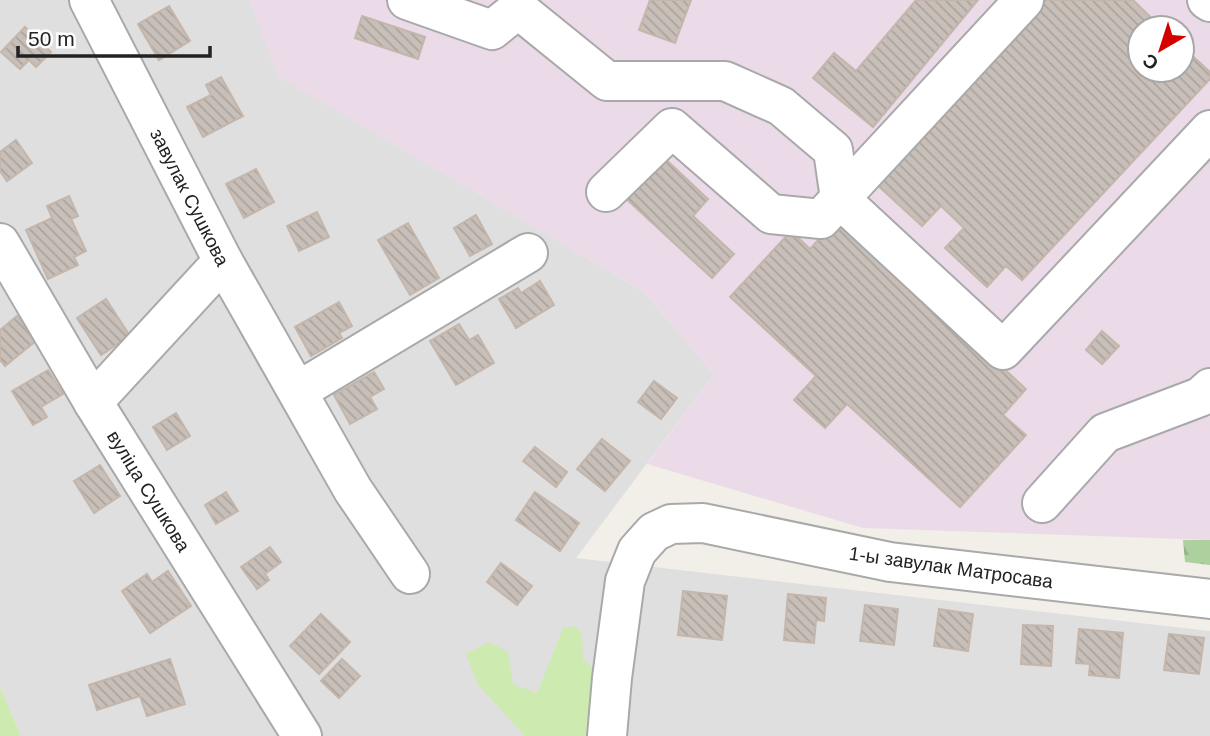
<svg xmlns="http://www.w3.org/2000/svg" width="1210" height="736" viewBox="0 0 1210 736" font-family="Arial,sans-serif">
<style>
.residential{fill:#e0dfdf}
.industrial{fill:#ebdbe8;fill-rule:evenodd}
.grass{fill:#cdebb0}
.forest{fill:url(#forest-firs)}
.building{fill:url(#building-back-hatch);stroke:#c4b6ab;stroke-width:2}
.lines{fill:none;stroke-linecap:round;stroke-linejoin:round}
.minor-casing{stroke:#a9a9a9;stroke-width:42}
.minor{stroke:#fff;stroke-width:38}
.labels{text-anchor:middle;stroke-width:6;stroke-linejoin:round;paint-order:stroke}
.street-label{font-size:19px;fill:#222;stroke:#fff}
</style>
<defs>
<pattern id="forest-firs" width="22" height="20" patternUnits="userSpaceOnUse" patternTransform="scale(1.75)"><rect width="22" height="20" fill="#add19e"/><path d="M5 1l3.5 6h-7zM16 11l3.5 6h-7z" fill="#95b388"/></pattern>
<pattern id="building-back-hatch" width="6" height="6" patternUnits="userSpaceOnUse" patternTransform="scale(1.75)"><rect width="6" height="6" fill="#c7bfb8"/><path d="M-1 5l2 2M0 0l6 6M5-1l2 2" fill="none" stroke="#aba49e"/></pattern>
</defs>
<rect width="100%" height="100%" fill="#f2efe9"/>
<polygon class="residential" points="0,0 250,0 279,76 644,292 714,374 576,558 1210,631 1210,736 21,736 0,687"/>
<path class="industrial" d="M250 0H1210V540L863 528 647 464 714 374 644 292 278 76ZM1140 28H1182V70H1140Z"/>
<g class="grass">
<polygon points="575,626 582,634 583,660 605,677 599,736 525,736 478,685 466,654 489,642 508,652 513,684 537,693 563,628"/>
<polygon points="0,687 21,736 0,736"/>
</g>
<polygon class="forest" points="1183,540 1210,540 1210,565 1185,562"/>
<g class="building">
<polygon points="650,0 691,0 675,43 639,30"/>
<polygon points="916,0 978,0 873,127 813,78 834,53 856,71"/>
<polygon points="1046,0 1133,0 1162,28 1140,28 1140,70 1182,70 1182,46 1210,72 1210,79 1022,280 1006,266 987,287 945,248 964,228 941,206 922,226 875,183"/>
<polygon points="169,6 190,41 159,60 138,24"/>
<polygon points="362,16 425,37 418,59 355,38"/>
<polygon points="25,27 51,52 36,67 29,60 20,69 1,52"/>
<polygon points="221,77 243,116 203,137 187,107 211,95 206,85"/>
<polygon points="16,140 32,163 7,181 0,171 0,152"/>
<polygon points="660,154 708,199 693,216 734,254 712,278 622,195"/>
<polygon points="256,169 274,202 244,218 226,184"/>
<polygon points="69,196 78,216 71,219 86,251 74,257 78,265 48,279 26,230 52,218 47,206"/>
<polygon points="317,212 329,237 299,251 287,226"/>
<polygon points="476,215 492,244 470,256 454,228"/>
<polygon points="839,217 1026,389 1003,415 1026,435 960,507 847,404 825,428 794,400 816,376 730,297 791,231 810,249"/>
<polygon points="408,223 439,278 410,295 378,240"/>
<polygon points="540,281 554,305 516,328 499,299 518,288 521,293"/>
<polygon points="106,299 130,336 101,355 77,318"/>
<polygon points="339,302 352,326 339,333 342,338 311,356 295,327"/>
<polygon points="17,316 37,340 5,366 0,360 0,330"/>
<polygon points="459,324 469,340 478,335 494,363 456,385 430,341"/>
<polygon points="1102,331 1119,346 1102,364 1086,350"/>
<polygon points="48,370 63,394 41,407 47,417 33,425 12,391"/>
<polygon points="374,372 384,389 370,397 377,409 350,424 334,395"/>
<polygon points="654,381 677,398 661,419 638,402"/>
<polygon points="176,413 190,436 167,450 153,427"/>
<polygon points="602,439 630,461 605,491 577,469"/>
<polygon points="535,447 567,472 556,487 523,461"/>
<polygon points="100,465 120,496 94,513 74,481"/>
<polygon points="226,492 238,511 216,524 205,505"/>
<polygon points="535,492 579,523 560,551 516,520"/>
<polygon points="270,547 281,562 265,574 269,580 257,589 241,567"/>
<polygon points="501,563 532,586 517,605 487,582"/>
<polygon points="168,571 191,606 150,633 122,591 147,574 152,582"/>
<polygon points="683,591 727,596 722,640 678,635"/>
<polygon points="788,594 826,598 824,621 816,620 814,643 784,640"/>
<polygon points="865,605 898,609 894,645 860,641"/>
<polygon points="939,609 973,614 968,651 934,646"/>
<polygon points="321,614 350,642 319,674 290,646"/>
<polygon points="1023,625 1053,626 1051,666 1021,664"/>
<polygon points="1079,629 1123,633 1119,678 1089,675 1090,664 1076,663"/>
<polygon points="1169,634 1204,638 1199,674 1164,670"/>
<polygon points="170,659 185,704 147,716 140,696 97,710 89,685"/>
<polygon points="342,659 360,676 339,698 321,681"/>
</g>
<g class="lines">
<g class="minor-casing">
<g id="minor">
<polyline points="89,0 223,261 353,490 410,574"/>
<polyline points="407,0 492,30 518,9 607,81 725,81 781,106 833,150 840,199 1003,350 1210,130"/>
<polyline points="1207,0 1210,2"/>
<polyline points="606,192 672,128 771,214 821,219 1024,0"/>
<polyline points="0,243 93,402 302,736"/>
<polyline points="298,391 528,253"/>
<polyline points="93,402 223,261"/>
<polyline points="1042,503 1105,433 1200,397 1210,388"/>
<polyline points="607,736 612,678 625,581 637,551 654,532 671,524 703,523 890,562 1210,599"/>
</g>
</g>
<use href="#minor" class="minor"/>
</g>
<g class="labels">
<g class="street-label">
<text transform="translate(190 197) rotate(63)" y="7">завулак Сушкова</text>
<text transform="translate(149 491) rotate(58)" y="7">вуліца Сушкова</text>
<text transform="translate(951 567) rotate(8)" y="7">1-ы завулак Матросава</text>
</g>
</g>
<g transform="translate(1161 49) rotate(219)"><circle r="33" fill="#ffffff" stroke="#a7a7a7" stroke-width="2"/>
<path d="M0-5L12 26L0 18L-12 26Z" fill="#d40000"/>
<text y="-10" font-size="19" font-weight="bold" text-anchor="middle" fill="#222222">С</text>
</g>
<path d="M18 46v10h192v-10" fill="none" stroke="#222222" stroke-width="3.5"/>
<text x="28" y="46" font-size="21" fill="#222222" stroke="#ffffff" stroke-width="5" paint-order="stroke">50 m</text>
</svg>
